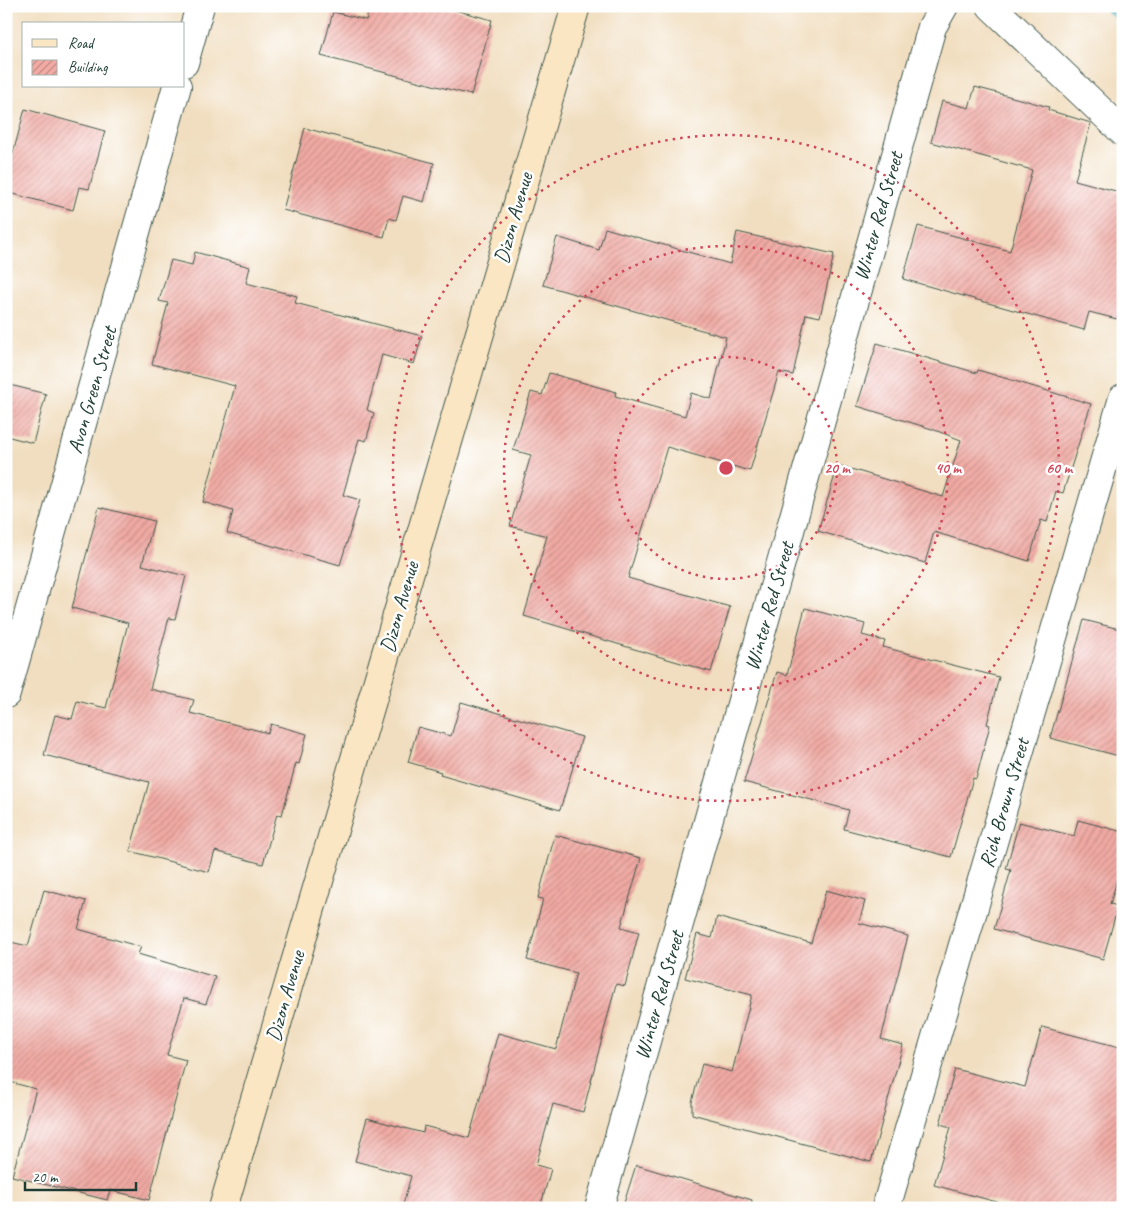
<svg xmlns="http://www.w3.org/2000/svg" width="1129" height="1214" viewBox="0 0 1129 1214" font-family="Caveat,sans-serif">
<style>
.lines{fill:none;stroke-linecap:round;stroke-linejoin:round}
.stream{stroke:#3ca9bc;stroke-width:11}
.building{fill:url(#building-hatch)}
.street-casing{stroke:#3e5549;stroke-width:30}
.secondary-casing{stroke:#3e5549;stroke-width:30}
.street{stroke:#fff;stroke-width:28}
.secondary{stroke:#fbe6c4;stroke-width:28}
.ring{fill:none;stroke:#d1495b;stroke-width:2.5;stroke-dasharray:2.5 5}
.labels{text-anchor:middle;stroke-width:5;stroke-linejoin:round;paint-order:stroke}
.street-label{font-size:21px;fill:#1f3d34;stroke:#fff}
.centre{fill:#d1495b;stroke:#fff;stroke-width:2.5}
.ring-label{font-size:15px;text-anchor:middle;font-weight:bold;fill:#d1495b;stroke:#fff;stroke-width:5;stroke-linejoin:round;paint-order:stroke}
</style>
<defs>
<pattern id="building-hatch" width="6" height="6" patternUnits="userSpaceOnUse" patternTransform="scale(1.25)"><rect width="6" height="6" fill="#f2aaa4"/><path d="M-1 1l2-2M0 6l6-6M5 7l2-2" fill="none" stroke="#c38c86"/></pattern>
</defs>
<rect width="100%" height="100%" fill="#fff"/>
<filter id="ink" filterUnits="userSpaceOnUse"><feTurbulence type="fractalNoise" baseFrequency=".02" numOctaves="2"/><feDisplacementMap in="SourceGraphic" scale="10" xChannelSelector="R" yChannelSelector="G"/><feConvolveMatrix kernelMatrix="1 2 1 2 8 2 1 2 1" color-interpolation-filters="sRGB"/></filter>
<filter id="wash" filterUnits="userSpaceOnUse"><feTurbulence type="fractalNoise" baseFrequency=".0096" numOctaves="4" result="noise"/><feDisplacementMap in="SourceGraphic" scale="20" xChannelSelector="R" yChannelSelector="G"/><feGaussianBlur stdDeviation="1.12" result="paint"/><feColorMatrix in="noise" values="0 0 0 0 0 0 0 0 0 0 0 0 0 0 0 0 0 1.4 0 .05"/><feComposite in="paint" operator="in"/></filter>
<g filter="url(#wash)">
<rect width="100%" height="100%" fill="#f1dec0"/>
<g class="lines">
<polyline class="stream" points="1108,6 1123,18"/>
</g>
<g id="blocks">
<g class="building">
<polygon points="370,6 440,6 492,20 471,95 321,56 333,12 366,20"/>
<polygon points="975,87 1049,107 1048,110 1091,123 1075,180 1123,193 1123,301 1117,319 1089,312 1084,330 903,279 918,226 1010,251 1032,170 931,142 942,101 969,108"/>
<polygon points="25,109 105,131 89,189 79,187 73,210 6,192 6,179"/>
<polygon points="305,128 434,163 424,202 403,196 396,220 389,218 384,237 283,210"/>
<polygon points="605,228 730,264 737,232 834,254 820,317 806,314 793,375 779,372 750,471 667,447 628,578 730,607 711,672 524,616 547,536 510,526 531,455 513,450 531,392 542,395 549,373 616,392 615,396 685,416 691,393 711,399 726,337 543,285 557,237 599,250"/>
<polygon points="195,252 250,267 246,283 297,296 295,303 422,336 414,364 382,355 367,410 374,413 366,441 359,439 343,495 360,500 340,565 227,533 233,511 203,502 235,386 152,364 168,303 159,301 171,260 192,265"/>
<polygon points="877,343 977,373 978,370 1091,404 1063,493 1056,491 1047,522 1041,520 1029,561 934,532 925,563 818,531 838,465 943,497 961,440 932,429 857,406"/>
<polygon points="6,384 46,394 33,443 6,436"/>
<polygon points="99,507 154,521 142,565 186,576 175,619 169,618 150,689 194,700 190,713 268,733 271,724 307,734 299,764 296,763 282,815 277,814 263,864 215,851 209,872 130,851 149,782 44,755 55,715 72,719 77,701 106,708 128,623 72,608"/>
<polygon points="805,608 865,624 862,635 885,641 883,647 999,677 987,724 990,725 976,779 973,778 951,857 844,829 849,810 744,782 777,672 787,675"/>
<polygon points="1084,620 1123,630 1123,757 1050,738"/>
<polygon points="461,702 582,737 560,810 440,775 441,772 408,762 418,727 451,736"/>
<polygon points="1078,820 1123,832 1123,859 1110,904 1118,906 1103,959 994,929 1011,870 1006,869 1019,822 1074,836"/>
<polygon points="555,835 641,858 621,927 639,932 625,986 616,984 583,1112 553,1104 536,1165 551,1169 540,1208 402,1208 411,1176 355,1161 367,1118 423,1133 424,1126 469,1138 498,1033 556,1049 576,973 527,960 543,899 538,898"/>
<polygon points="44,890 86,901 78,929 141,947 138,954 215,977 206,1004 184,998 167,1055 186,1060 149,1200 110,1190 107,1200 12,1176 36,1089 6,1081 6,941 28,946"/>
<polygon points="826,890 865,901 859,923 908,936 881,1039 903,1045 871,1162 692,1114 692,1102 702,1064 732,1072 752,995 685,978 697,934 712,938 717,917 811,943"/>
<polygon points="1042,1027 1123,1048 1123,1208 1019,1208 934,1185 951,1127 940,1124 955,1069 1025,1087"/>
<polygon points="636,1165 752,1200 751,1208 640,1208 624,1203"/>
</g>
</g>
</g>
<g filter="url(#ink)">
<use href="#blocks" fill-opacity="0" stroke="#3e5549" stroke-width="1"/>
<g class="lines">
<g class="street-casing">
<g id="street">
<polyline points="991,6 1123,132"/>
<polyline points="184,63 200,6"/>
<polyline points="6,694 177,86"/>
<polyline points="599,1208 932,27 944,6"/>
<polyline points="886,1208 1123,398"/>
</g>
</g>
<g class="secondary-casing">
<polyline id="secondary" points="223,1208 576,6"/>
</g>
<use href="#street" class="street"/>
<use href="#secondary" class="secondary"/>
</g>
</g>
<g class="ring">
<circle cx="726" cy="468" r="111"/>
<circle cx="726" cy="468" r="222"/>
<circle cx="726" cy="468" r="333"/>
</g>
<g class="labels">
<g class="street-label">
<text transform="translate(878 216) rotate(-74)" y="7">Winter Red Street</text>
<text transform="translate(513 218) rotate(-74)" y="7">Dizon Avenue</text>
<text transform="translate(92 390) rotate(-74)" y="7">Avon Green Street</text>
<text transform="translate(769 606) rotate(-74)" y="7">Winter Red Street</text>
<text transform="translate(399 607) rotate(-74)" y="7">Dizon Avenue</text>
<text transform="translate(1004 803) rotate(-74)" y="7">Rich Brown Street</text>
<text transform="translate(659 995) rotate(-74)" y="7">Winter Red Street</text>
<text transform="translate(285 996) rotate(-74)" y="7">Dizon Avenue</text>
</g>
</g>
<circle cx="726" cy="468" r="8" class="centre"/>
<g class="ring-label">
<text x="837" y="473">20 m</text>
<text x="948" y="473">40 m</text>
<text x="1059" y="473">60 m</text>
</g>
<rect width="1129" height="1214" fill="none" stroke="#fff" stroke-width="25"/>
<rect x="22" y="22" width="162" height="65" fill="#ffffff" stroke="#a5b1ae"/>
<rect x="32" y="39" width="25" height="8" fill="#fbe6c4" stroke="#a5b1ae"/>
<text x="68" y="48" font-size="15" fill="#1f3d34">Road</text>
<rect x="32" y="60" width="25" height="15" fill="url(#building-hatch)" stroke="#a5b1ae"/>
<text x="68" y="72" font-size="15" fill="#1f3d34">Building</text>
<path d="M25 1182v8h111v-8" fill="none" stroke="#1f3d34" stroke-width="2.5"/>
<text x="32" y="1182" font-size="15" fill="#1f3d34" stroke="#ffffff" stroke-width="4" paint-order="stroke">20 m</text>
</svg>
